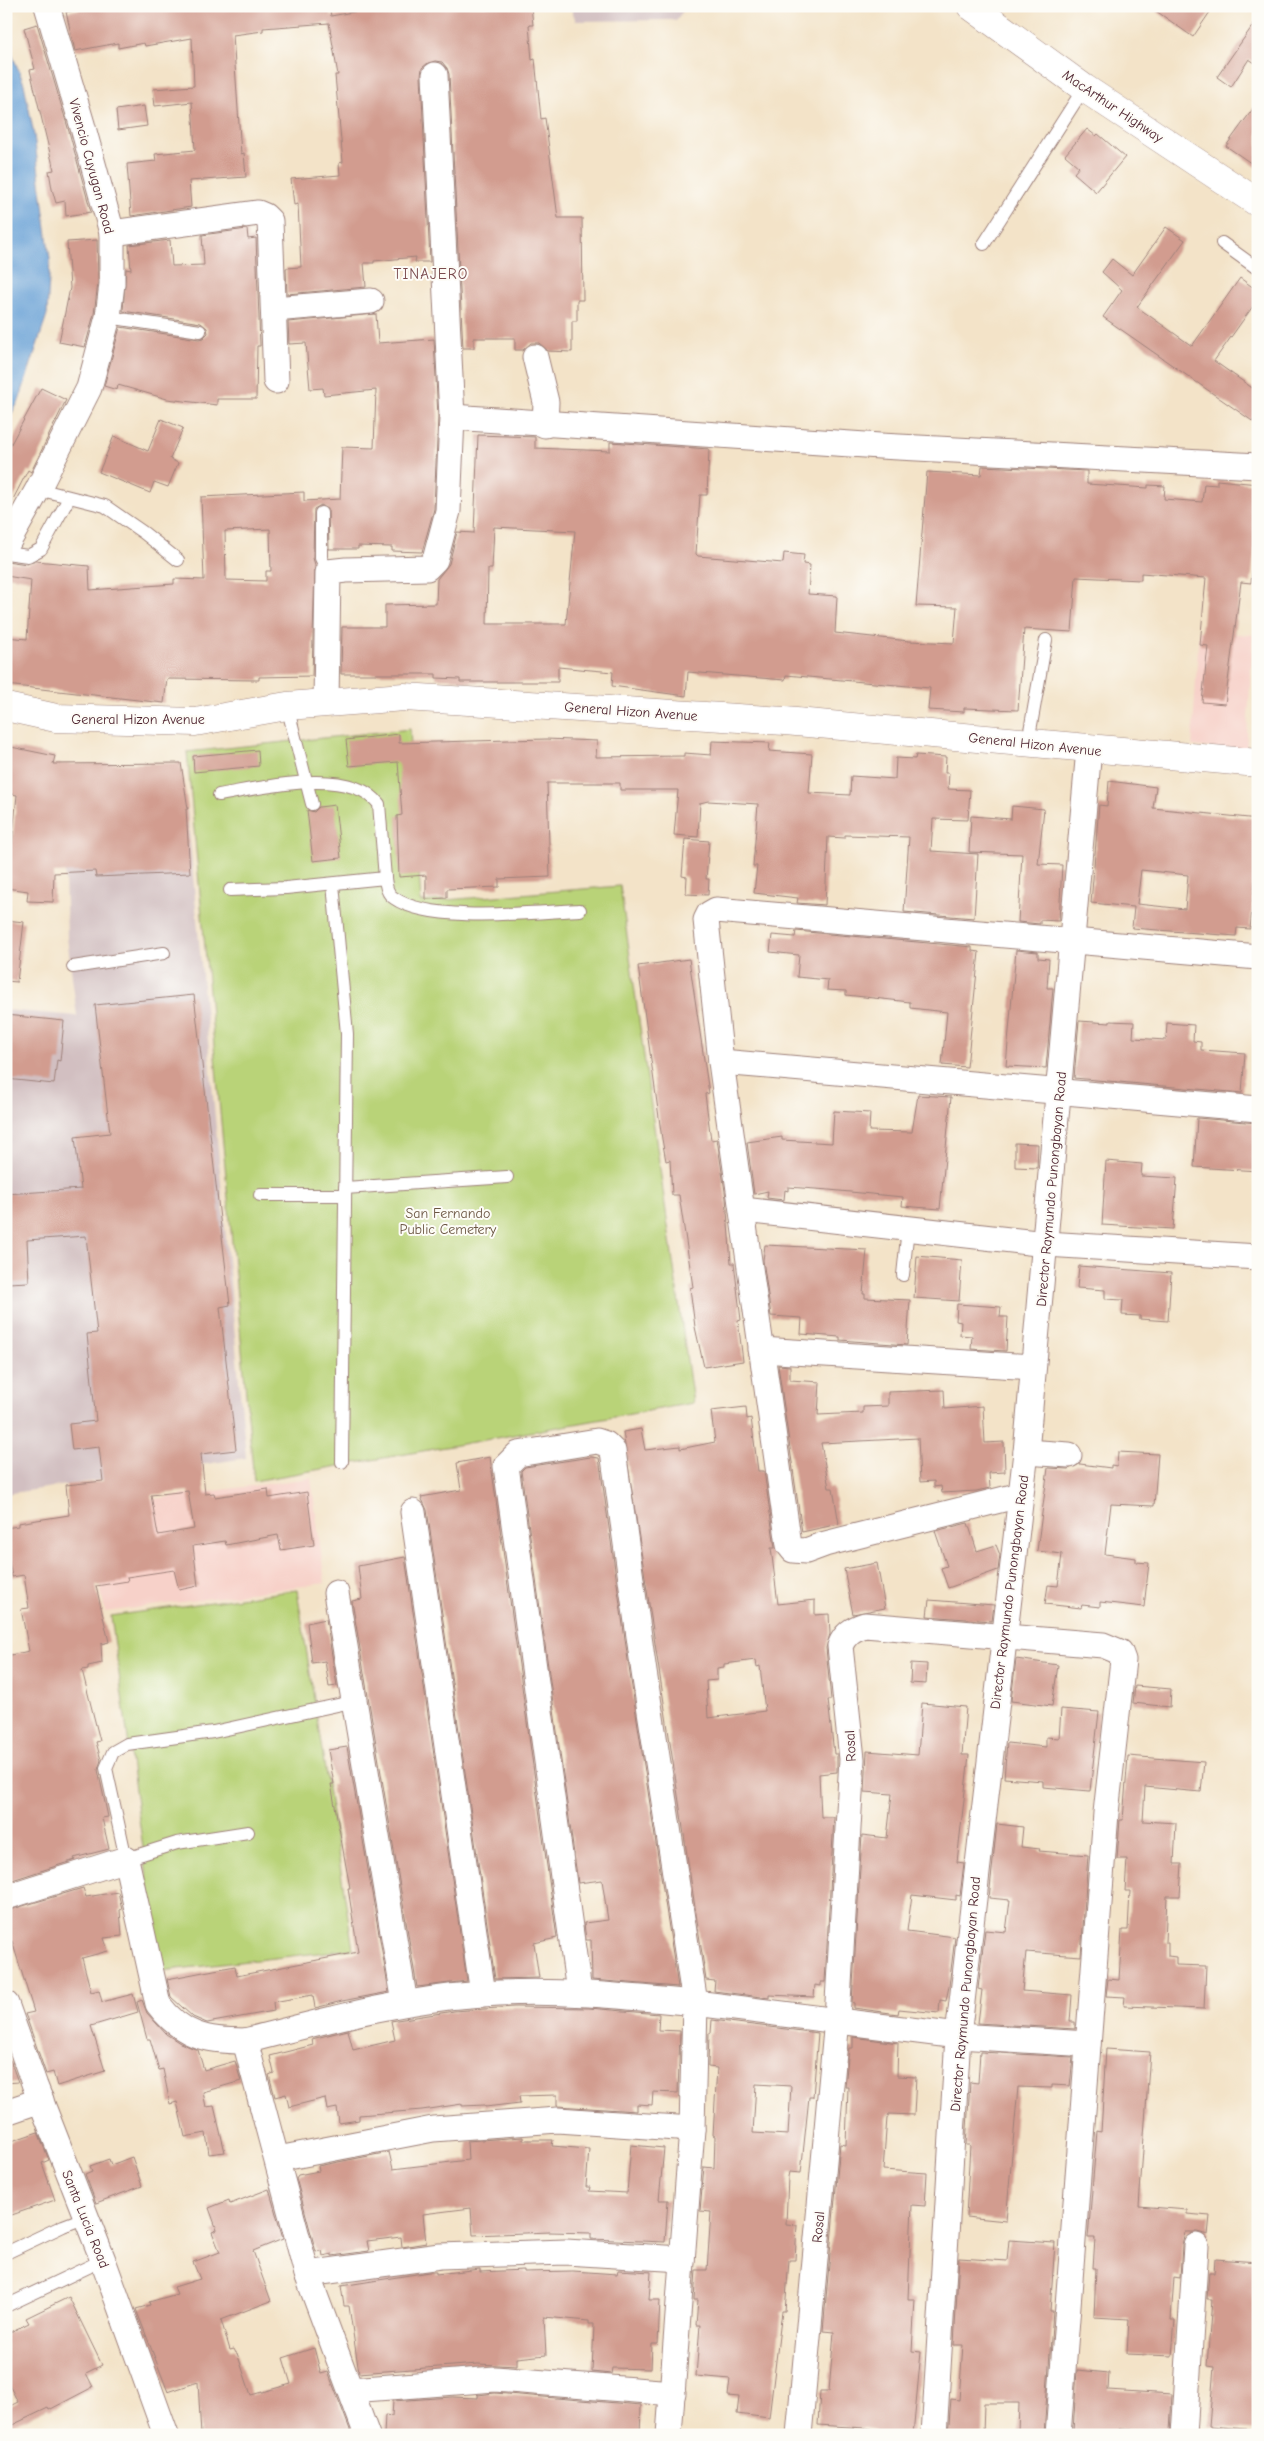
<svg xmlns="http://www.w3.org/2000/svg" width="1264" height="2441" viewBox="0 0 1264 2441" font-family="'Comic Neue',sans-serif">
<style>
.built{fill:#f7d1c9}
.industrial{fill:#d2bfc1}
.green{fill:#b9d378;stroke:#827952}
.water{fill:#67a0d6;stroke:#586080}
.building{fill:#d29c8f;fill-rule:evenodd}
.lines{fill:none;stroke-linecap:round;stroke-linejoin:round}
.service-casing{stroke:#9e817a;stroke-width:14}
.minor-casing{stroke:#9e817a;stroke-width:27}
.secondary-casing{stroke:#9e817a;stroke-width:29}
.trunk-casing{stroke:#9e817a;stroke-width:29}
.service{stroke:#fff;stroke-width:12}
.minor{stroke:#fff;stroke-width:25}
.secondary{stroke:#fff;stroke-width:28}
.trunk{stroke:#fff;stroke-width:28}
.labels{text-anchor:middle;stroke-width:4;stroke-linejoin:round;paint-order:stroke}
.street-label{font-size:14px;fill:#4a1f2b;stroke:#fdfcf7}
.park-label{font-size:14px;fill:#6b5542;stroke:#fdfcf7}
.neighbourhood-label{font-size:15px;letter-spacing:1px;fill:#7a4b4e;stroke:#fdfcf7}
</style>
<rect width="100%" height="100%" fill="#fdfcf7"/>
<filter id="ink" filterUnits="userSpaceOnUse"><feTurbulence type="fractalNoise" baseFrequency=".02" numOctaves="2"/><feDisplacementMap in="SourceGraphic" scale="10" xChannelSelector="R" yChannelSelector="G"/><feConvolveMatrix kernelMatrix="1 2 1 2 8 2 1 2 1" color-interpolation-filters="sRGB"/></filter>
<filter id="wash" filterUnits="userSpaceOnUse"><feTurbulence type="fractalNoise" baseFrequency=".0096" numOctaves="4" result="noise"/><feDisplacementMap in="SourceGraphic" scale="20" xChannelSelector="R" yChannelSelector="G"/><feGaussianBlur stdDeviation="1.12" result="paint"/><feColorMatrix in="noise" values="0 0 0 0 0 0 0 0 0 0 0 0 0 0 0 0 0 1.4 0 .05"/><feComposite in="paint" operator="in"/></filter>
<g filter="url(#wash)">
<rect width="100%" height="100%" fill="#f3e3c8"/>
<g class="built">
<polygon points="1199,631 1253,635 1246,752 1192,746"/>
<polygon points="311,1478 325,1583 105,1612 86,1508"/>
</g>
<g class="industrial">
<polygon points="570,6 687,6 676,20 576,21"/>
<polygon points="187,810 246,1458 6,1494 6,1010 77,1016 67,937 63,811"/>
</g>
<g class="green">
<polygon points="410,729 421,902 620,886 693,1403 254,1481 187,752"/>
<polygon points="297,1590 353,1949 160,1971 111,1616"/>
</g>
<polygon class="water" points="6,39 24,84 34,135 50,259 47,315 19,401 6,423"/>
<g id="blocks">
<g class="building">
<polygon points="95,6 329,6 331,16 386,6 531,6 533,25 529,25 532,60 535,59 541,119 545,118 558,218 582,218 583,300 577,300 577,321 572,321 572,352 548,351 539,343 531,343 523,350 515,350 515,338 474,338 474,348 463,348 449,74 447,68 442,62 435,61 428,63 422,68 421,76 430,262 415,262 416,257 374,261 374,263 364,263 366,287 287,294 286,268 301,267 298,204 294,205 291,179 340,175 339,163 343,162 335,75 338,75 329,23 263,28 263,31 233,35 241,154 244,153 246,177 189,181 191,207 131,216 127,164 156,161 155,154 195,150 192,102 155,106 153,89 194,86 192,38 145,46 144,43 118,48 118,43 75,51 66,12"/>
<polygon points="1149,6 1214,6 1193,37"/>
<polygon points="1258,18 1258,65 1249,59 1231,87 1217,77"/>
<polygon points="37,24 68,128 91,212 66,216 65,201 56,203 52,189 49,171 54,170 30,70 35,69 24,28"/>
<polygon points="1258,102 1258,168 1226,146"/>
<polygon points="144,106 147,126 118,130 116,110"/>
<polygon points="1087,129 1096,136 1098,134 1125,157 1096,192 1074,173 1079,167 1065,155"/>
<polygon points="1166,227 1185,240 1137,307 1192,346 1240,278 1258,291 1258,299 1214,361 1258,392 1258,425 1103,317 1122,290 1102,272 1112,259 1132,275"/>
<polygon points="247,229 248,239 256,238 260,346 257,346 256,399 217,399 217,405 167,399 118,385 117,390 104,386 120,327 199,339 203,338 208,333 207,328 201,323 123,311 126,269 131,270 129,245 170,240 172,266 204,265 202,235"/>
<polygon points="97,240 98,283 94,314 85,347 59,342 70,288 67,242"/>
<path d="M376 314 378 343 434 339 438 417 434 509 422 552 392 551V547L358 546V549H329L328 509 321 505 314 509 313 558 315 565 312 676 259 677V680L167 679 164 703 6 685V637L27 639 31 580 6 576V561L27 564 36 561 89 566 90 590 174 584V579L204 580 201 497 304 492V501L340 499 342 447 374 448 376 390 324 395 323 388 310 389 306 343 289 344 288 322ZM270 529 271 571H266V581L226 580 225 531Z"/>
<polygon points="41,388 66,400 31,472 28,470 6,513 6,453"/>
<polygon points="161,419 183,428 170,459 178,463 168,487 154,482 150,493 99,472 114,436 148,451"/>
<path d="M478 435 535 437V448L610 451V442L709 449 707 495H700L696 554 698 556 783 563 784 553 804 555 803 564 810 565 808 594 837 596 835 633 909 641 954 643 957 607 916 606 927 472 981 475 982 466 1087 471V484L1148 488V485L1165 486 1164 499 1202 502 1204 484 1217 485V480L1258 484V517L1251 583 1241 582 1225 704 1202 702 1208 646 1200 645 1206 578 1141 573V580L1076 577 1072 632 1024 629 1018 710 964 708V712L928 710 930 688 786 675 785 680 688 672 686 696 612 686 613 672 558 667V682H460V679L436 678V674H341L342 627H385V605L436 604 437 579 449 564 457 532 474 533ZM494 527 575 531 566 624H487L488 569H492Z"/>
<polygon points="399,734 399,743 546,739 597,741 596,757 684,756 684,753 711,755 712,741 770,743 769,751 812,754 809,793 850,795 851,776 895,779 896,758 915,759 916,755 946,757 945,773 949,773 948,789 970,790 968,820 933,819 931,851 978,854 974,918 904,912 909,837 845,835 845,838 828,837 825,905 797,903 798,898 754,893 757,866 753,866 758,804 708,801 700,803 698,837 674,835 678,790 620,790 620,783 547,783 550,877 499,879 499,887 447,889 447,898 426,899 426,875 399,877 397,816 402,815 398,762 349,766 346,740"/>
<polygon points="6,746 55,756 53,764 181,763 188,809 186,809 190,873 96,877 95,871 54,873 53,902 27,901 28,891 6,888 6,843 12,844 17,795 6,793"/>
<polygon points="258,750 259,766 194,772 193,756"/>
<path d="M1109 781 1156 787 1153 808 1258 819V881H1255L1250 929 1237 928 1236 936 1132 928 1134 907 1091 903 1099 805 1107 806ZM1141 870 1188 875 1185 909 1137 904Z"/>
<polygon points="335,805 341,858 313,861 307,810 314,812 319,807"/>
<polygon points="1012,806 1044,809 1038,864 1062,865 1059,921 1040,920 1040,924 1018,922 1022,854 969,852 971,816 1011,819"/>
<polygon points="685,839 709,841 706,879 709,879 708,895 686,894 687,877 682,876"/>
<polygon points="6,920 24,922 17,982 6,981"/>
<polygon points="796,931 972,947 972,951 979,952 967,1067 942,1065 947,1012 910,1008 910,1002 846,995 846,991 827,990 828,980 797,977 799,955 770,952 772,935 795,937"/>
<polygon points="1016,950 1038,952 1038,958 1049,959 1047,988 1053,988 1046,1068 1006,1066"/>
<polygon points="689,959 709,1093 705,1094 711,1140 717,1139 726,1198 731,1263 734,1263 741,1320 738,1321 743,1361 704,1367 695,1327 690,1288 693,1287 679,1195 672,1195 670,1160 666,1161 662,1139 638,966"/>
<path d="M194 995 230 1305 220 1307 236 1450 201 1454 205 1494 214 1493 215 1497 268 1489 269 1498 307 1492 314 1545 281 1550 278 1535 226 1545 225 1541 193 1546 198 1586 179 1590 174 1570 127 1577 128 1581 96 1586 109 1642 101 1644 102 1663 88 1666V1669L82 1670 100 1741 96 1742 101 1760 98 1770 108 1817 102 1818 109 1849 74 1858 75 1860 6 1882V1656L29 1651 21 1609 29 1608 24 1575 12 1577 8 1557 6 1558V1528L18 1526V1523L69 1515 66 1485 103 1481 99 1447 72 1450 69 1424 96 1421 87 1334 97 1333 86 1236 27 1240 29 1282 8 1283 6 1272V1194L81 1189 75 1137 110 1133 95 1005ZM188 1491 194 1529 158 1535 151 1495Z"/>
<polygon points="6,1015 64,1021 60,1061 57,1060 54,1084 6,1079"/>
<polygon points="1079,1021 1110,1023 1110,1021 1134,1022 1133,1038 1166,1040 1167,1023 1194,1025 1193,1041 1201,1042 1201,1050 1245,1053 1242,1093 1074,1078"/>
<polygon points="918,1095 951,1097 940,1209 902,1206 903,1197 829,1190 788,1187 788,1191 785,1190 784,1200 767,1198 768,1191 754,1194 747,1142 782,1137 782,1140 832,1143 834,1111 870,1113 869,1131 912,1132"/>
<polygon points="1197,1118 1258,1123 1258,1171 1194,1167"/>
<polygon points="1015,1143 1038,1144 1037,1168 1015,1167"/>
<polygon points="1106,1161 1142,1164 1141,1176 1177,1178 1173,1229 1102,1225"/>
<polygon points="765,1245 867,1250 863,1294 865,1294 865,1298 910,1300 907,1345 840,1340 840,1337 801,1334 802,1318 771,1316 763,1260"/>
<polygon points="917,1256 962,1260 959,1301 914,1298"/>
<polygon points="1079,1266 1171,1273 1168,1321 1140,1319 1140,1316 1122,1315 1123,1300 1105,1299 1105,1290 1077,1288"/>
<polygon points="957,1304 1001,1307 1000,1317 1008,1317 1006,1351 971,1349 972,1336 960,1335 961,1322 956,1321"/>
<polygon points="778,1365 790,1366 790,1380 820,1382 818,1415 863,1413 863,1407 888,1406 888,1392 944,1390 945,1409 983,1406 985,1443 1004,1442 1005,1472 989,1473 990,1488 976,1491 942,1493 941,1486 934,1487 934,1481 920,1482 918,1438 821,1443 829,1488 833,1488 839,1524 802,1532"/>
<path d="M746 1407 747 1419 751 1418 758 1471H764L775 1548H771L778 1604 815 1600V1615L829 1614 830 1634 826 1648 831 1700H828L834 1754H837V1772L819 1774 821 1817H834L825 1982H821V1986L815 1985 814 1997 769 1995V1998L714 1991 715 1981 706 1980 623 1432 641 1429 645 1450 680 1446V1449L715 1442 711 1411ZM756 1660 757 1667 760 1666 765 1711 708 1718 706 1681 717 1680V1668L724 1667V1664Z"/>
<polygon points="1118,1452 1158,1454 1154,1506 1111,1504 1105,1554 1136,1558 1136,1562 1149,1563 1144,1607 1100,1602 1100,1607 1082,1605 1081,1608 1045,1604 1048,1585 1058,1586 1062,1554 1037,1551 1048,1468 1068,1469 1080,1464 1111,1468 1111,1465 1117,1466"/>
<polygon points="490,1457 557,1938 534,1943 539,1978 495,1979 427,1510 421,1497 461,1490 457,1463"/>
<polygon points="591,1457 599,1458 630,1674 678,1987 592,1980 591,1940 586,1940 584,1923 608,1920 602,1880 578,1883 521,1471 525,1467"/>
<polygon points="968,1523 977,1551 996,1545 1000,1555 998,1570 948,1588 941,1568 947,1566 935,1531"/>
<polygon points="405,1557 467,1981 417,1987 352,1601 362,1599 358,1566"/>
<polygon points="877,1563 885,1608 853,1614 844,1569"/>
<polygon points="929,1600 994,1605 992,1621 927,1616"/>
<polygon points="326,1619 337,1686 329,1687 325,1661 312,1663 307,1623"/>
<polygon points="1016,1659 1058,1665 1052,1706 1011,1701"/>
<polygon points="911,1663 927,1664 926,1684 910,1683"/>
<polygon points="1135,1686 1171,1689 1170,1707 1133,1703"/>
<polygon points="922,1703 966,1707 962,1755 969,1755 957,1862 964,1863 960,1896 956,1895 956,1900 912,1895 907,1931 955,1937 949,1986 946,2001 940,2000 939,2013 899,2009 898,2014 854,2008 854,2003 852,2002 862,1835 887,1838 892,1794 865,1792 867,1751 918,1755"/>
<polygon points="1061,1709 1099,1712 1090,1791 1043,1787 1043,1781 1004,1778 1007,1743 1046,1747 1046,1737 1059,1738"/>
<polygon points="347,1747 389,1992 342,2001 315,2008 313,1995 273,2002 274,2011 207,2023 193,2017 171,1997 167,1979 235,1966 237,1976 358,1952 348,1888 350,1888 331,1784 334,1784 328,1750"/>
<polygon points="1128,1756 1204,1762 1201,1792 1145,1787 1143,1821 1176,1823 1174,1864 1182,1864 1180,1896 1167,1896 1165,1942 1168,1942 1168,1956 1176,1957 1176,1965 1206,1966 1204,2009 1124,2006 1125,1997 1106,1996 1108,1979 1119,1980 1122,1930 1128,1930 1130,1891 1125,1891 1127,1859 1117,1859 1120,1820 1123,1820"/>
<polygon points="997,1824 1023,1827 1021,1847 1040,1849 1039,1851 1088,1855 1081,1956 1026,1952 1022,1991 1072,1995 1070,2022 1075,2022 1075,2029 978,2023 982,1990 978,1989 985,1930 1006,1932 1010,1900 989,1898"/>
<polygon points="83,1888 86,1897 118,1892 122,1909 120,1910 122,1936 104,1938 108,1951 82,1958 91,1992 99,1990 102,2002 133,1994 138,2012 91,2026 105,2071 57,2086 53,2072 46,2074 27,2019 25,2014 34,2012 12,1941 6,1942 6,1911"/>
<polygon points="142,2000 147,2013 166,2034 180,2043 198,2050 204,2070 235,2061 241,2081 203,2092 206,2107 214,2106 225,2152 209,2154 206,2133 185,2137 177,2102 170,2104 163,2069 159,2070 150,2039 147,2039 137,2002"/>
<polygon points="514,2007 589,2008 659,2014 658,2030 680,2031 678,2093 653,2092 652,2105 637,2104 637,2111 557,2106 557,2095 519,2096 520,2103 485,2107 485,2105 462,2106 462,2104 422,2110 359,2115 359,2120 339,2123 337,2108 327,2110 325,2098 289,2107 286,2094 275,2097 269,2075 274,2073 270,2056 313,2045 312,2039 348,2030 353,2050 395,2040 391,2021 454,2011"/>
<path d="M712 2020 818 2033 813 2097H809L801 2173 789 2172 788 2177 786 2224 797 2225 795 2260H789L785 2311H782L769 2418 737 2414 739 2397 728 2396 730 2379 696 2376 700 2325H696L698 2300H694L696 2270H707L711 2212 700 2211 704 2167 714 2168 715 2136 713 2135 717 2068 708 2067 709 2033H711ZM756 2084 791 2086 788 2135 753 2133Z"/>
<polygon points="853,2037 898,2043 897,2076 916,2077 914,2115 889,2114 887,2118 883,2170 927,2173 925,2206 912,2205 908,2299 915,2299 912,2351 921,2352 913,2435 876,2435 876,2430 865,2428 818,2425 820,2391 829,2391 834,2332 823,2331 840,2144 846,2145 848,2087 845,2087 849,2048 853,2048"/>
<polygon points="1106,2049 1150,2052 1139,2206 1187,2210 1187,2214 1210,2216 1208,2235 1197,2232 1185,2232 1182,2245 1180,2278 1174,2277 1171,2320 1175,2320 1172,2356 1127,2354 1129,2319 1094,2317 1096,2268 1093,2268 1095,2238 1088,2238 1097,2131 1101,2132"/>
<polygon points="980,2052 1073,2057 1070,2086 1052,2085 1052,2088 1018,2087 1006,2221 966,2217 970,2145 966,2145 970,2082 978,2083"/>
<polygon points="10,2060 18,2082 6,2083 6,2061"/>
<polygon points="38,2132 49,2160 42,2163 55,2200 6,2217 6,2143"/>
<polygon points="523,2137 523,2140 553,2140 552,2146 589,2149 586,2187 590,2187 589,2191 627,2193 631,2145 664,2148 659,2200 668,2200 665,2242 591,2239 591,2233 550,2232 473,2235 471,2208 423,2214 426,2243 402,2247 401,2237 367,2241 369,2251 332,2256 332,2254 323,2256 322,2250 316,2252 296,2178 298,2175 319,2171 318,2166 389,2152 393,2169 468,2160 467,2141"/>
<polygon points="132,2157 142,2186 96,2203 85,2174 92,2171 90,2166 109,2159 111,2165"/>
<polygon points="269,2189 283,2239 253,2251 271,2301 221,2320 230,2350 234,2349 236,2353 237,2353 251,2395 291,2384 283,2358 314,2348 321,2374 328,2372 352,2435 201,2435 198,2382 168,2392 136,2309 150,2305 149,2302 177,2294 174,2287 200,2279 193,2262 220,2252 212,2232 217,2230 209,2208 229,2200 230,2204"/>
<polygon points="1009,2240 1055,2243 1050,2311 1053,2311 1044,2433 1018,2433 1019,2403 984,2403 983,2435 948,2435 951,2399 959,2400 963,2345 954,2345 959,2258 1007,2261"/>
<polygon points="1215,2259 1258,2262 1258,2430 1209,2426 1214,2367 1207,2366 1212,2299 1207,2299 1209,2273 1214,2273"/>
<polygon points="480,2269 480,2272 524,2270 524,2272 573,2271 617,2274 618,2270 651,2272 649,2300 660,2300 658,2344 652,2344 651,2369 612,2368 611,2374 592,2372 594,2324 589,2324 589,2321 544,2317 546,2355 517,2358 517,2366 478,2364 359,2373 349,2306 344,2306 341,2286 429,2272 436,2272 436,2274"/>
<polygon points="69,2297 102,2365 86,2373 93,2387 49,2410 48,2408 6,2428 6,2408 18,2402 6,2379 6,2334 29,2323 26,2318"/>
<polygon points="1077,2370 1109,2373 1108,2390 1172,2394 1170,2432 1119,2429 1119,2433 1073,2431"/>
<polygon points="495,2393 641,2405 640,2435 384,2435 385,2415 392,2416 393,2401 452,2397 478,2398 478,2395"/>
</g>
</g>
</g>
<g filter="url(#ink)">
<use href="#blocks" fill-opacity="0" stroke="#9e817a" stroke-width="1"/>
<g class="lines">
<g class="service-casing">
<g id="service">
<polyline points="1222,243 1258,269"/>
<polyline points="984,244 1084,88"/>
<polyline points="108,317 200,331"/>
<polyline points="38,489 105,506 144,533 178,560"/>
<polyline points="321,513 321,558 328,572"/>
<polyline points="6,553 28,556 41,549 69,498"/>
<polyline points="287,706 312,804"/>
<polyline points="1028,742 1046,640"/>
<path d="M219 795C260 788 350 765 379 804L385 878"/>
<polyline points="333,884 347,1034 342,1462"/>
<path d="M230 890 286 888 385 878C386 886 387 894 394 898 431 924 534 912 580 910"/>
<polyline points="73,967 164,953"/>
<polyline points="345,1188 507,1177"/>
<polyline points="260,1195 345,1195"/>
<polyline points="903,1275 908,1228"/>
<polyline points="248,1832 177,1843 126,1859 106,1768 113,1752 127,1744 213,1732 356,1701"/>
<polyline points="6,2253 63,2226 84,2218"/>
<polyline points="6,2306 103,2260"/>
</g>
</g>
<g class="minor-casing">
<g id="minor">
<polyline points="112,233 258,213 265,216 270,221 276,381"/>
<polyline points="274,309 371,301"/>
<polyline points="535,357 546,402 545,425"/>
<polyline points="452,417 880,446 1258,466"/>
<polyline points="6,546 38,489 89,388 108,317 112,284 112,233 82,124 47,6"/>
<polyline points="326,702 328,572 346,570 427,568 435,560 448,511 452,417 435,75"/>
<polyline points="721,1062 1258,1109"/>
<polyline points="743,1210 1046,1244 1258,1257"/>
<polyline points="761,1350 1033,1367"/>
<polyline points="1026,1452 1069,1455"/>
<polyline points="1020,1495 825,1544 806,1551 793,1550 789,1545 721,1062 706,920 709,914 716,910 1258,957"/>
<polyline points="413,1512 483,1994"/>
<polyline points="336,1593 405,2003"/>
<path d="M6 1897 126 1859 158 2004C182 2036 206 2041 245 2041"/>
<polyline points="579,1992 506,1466 518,1454 597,1441 606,1444 613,1451 644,1672 695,2003 958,2036 1088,2044"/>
<polyline points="6,2004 35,2086 103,2260 166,2435"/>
<polyline points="6,2112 41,2100"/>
<polyline points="278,2159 433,2129 558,2120 692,2129"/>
<polyline points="307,2274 440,2256 566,2252 682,2259"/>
<polyline points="351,2390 495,2379 673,2393"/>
<path d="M367 2435 307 2274 245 2041C324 2021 402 1999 483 1994 555 1989 624 1996 695 2003L692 2129 669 2435"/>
<path d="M799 2435 837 2019 852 1759 840 1646C845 1634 852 1629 865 1625L1103 1645 1120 1652 1123 1660 1106 1813 1058 2435"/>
<polyline points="934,2435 958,2036 1026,1452 1089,749"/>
<polyline points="1184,2435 1196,2246"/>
</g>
</g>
<g class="secondary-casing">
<polyline id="secondary" points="6,707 56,718 195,722 287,706 404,697 785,721 1258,763"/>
</g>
<g class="trunk-casing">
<polyline id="trunk" points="971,6 1084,88 1258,203"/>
</g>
<use href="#service" class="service"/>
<use href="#minor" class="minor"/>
<use href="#secondary" class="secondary"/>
<use href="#trunk" class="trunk"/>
</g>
</g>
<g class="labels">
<g class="street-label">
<text transform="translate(1113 106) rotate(34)" y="5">MacArthur Highway</text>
<text transform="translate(92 166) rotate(75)" y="5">Vivencio Cuyugan Road</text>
<text transform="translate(631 711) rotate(4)" y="5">General Hizon Avenue</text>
<text x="138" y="724">General Hizon Avenue</text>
<text transform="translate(1035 744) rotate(6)" y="5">General Hizon Avenue</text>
<text transform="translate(1051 1189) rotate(-85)" y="5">Director Raymundo Punongbayan Road</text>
<text transform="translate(1009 1592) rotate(-83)" y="5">Director Raymundo Punongbayan Road</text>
<text transform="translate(850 1746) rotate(-93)" y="5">Rosal</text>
<text transform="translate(965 1994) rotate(-85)" y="5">Director Raymundo Punongbayan Road</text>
<text transform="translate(86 2219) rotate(68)" y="5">Santa Lucia Road</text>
<text transform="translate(818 2227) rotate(-85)" y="5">Rosal</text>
</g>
<g class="park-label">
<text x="448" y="1218">San Fernando<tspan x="448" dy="16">Public Cemetery</tspan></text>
</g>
<g class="neighbourhood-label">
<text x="431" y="279">TINAJERO</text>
</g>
</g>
<rect width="1264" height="2441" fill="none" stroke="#fdfcf7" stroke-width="25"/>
</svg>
